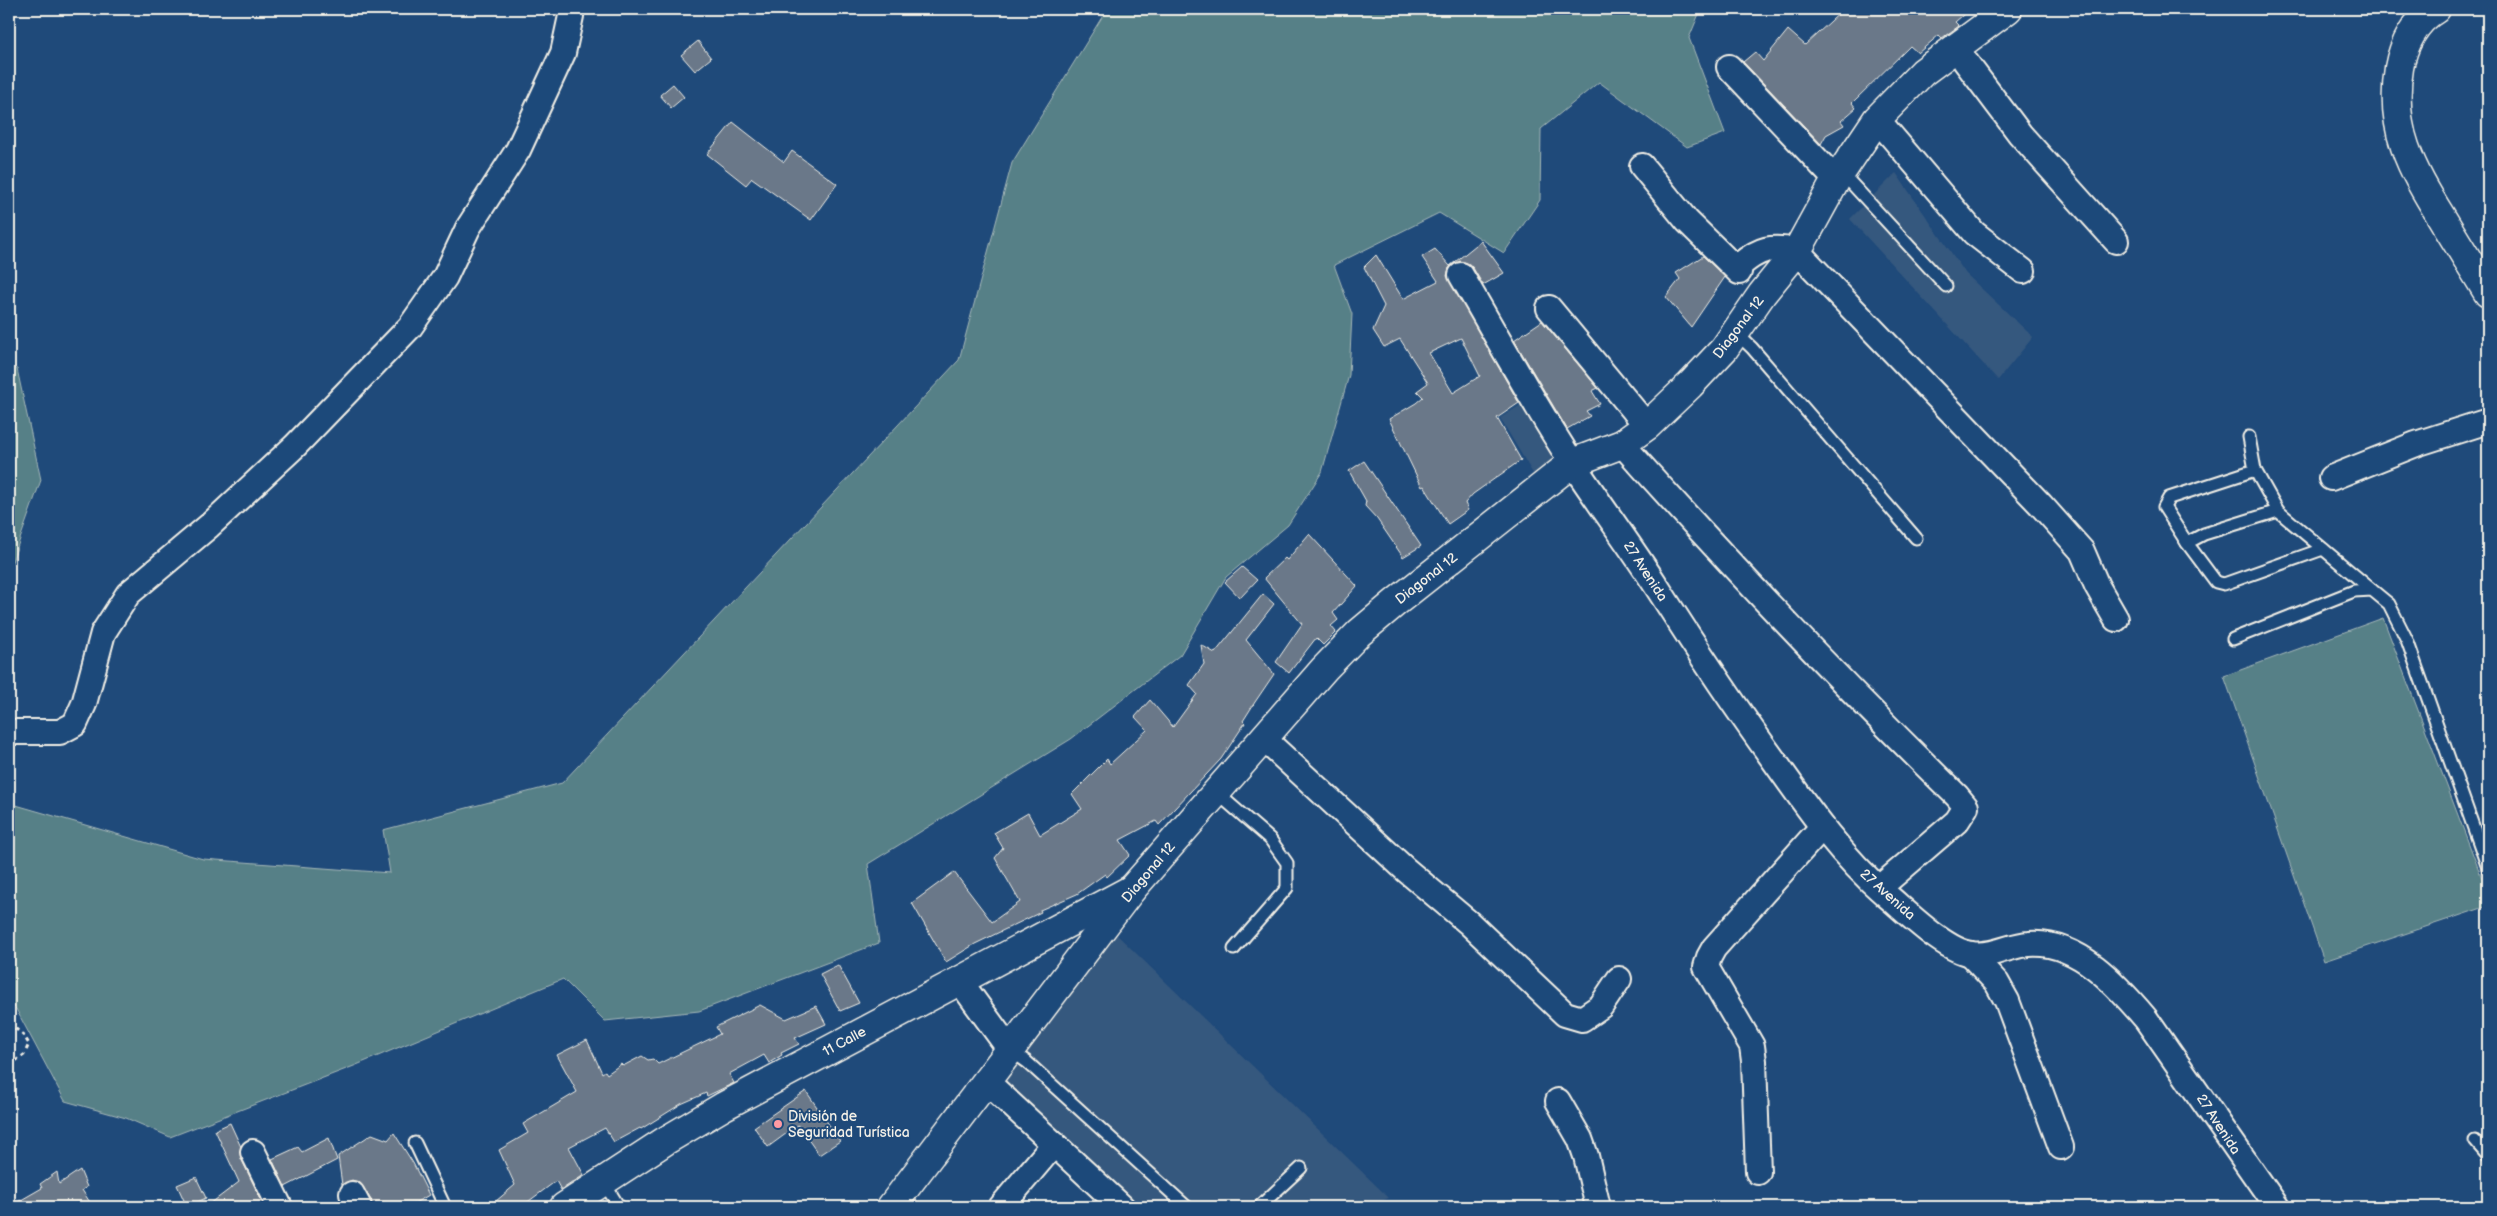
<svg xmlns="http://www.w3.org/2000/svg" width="2497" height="1216" viewBox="0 0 2497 1216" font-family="'Balsamiq Sans',sans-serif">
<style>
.built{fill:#36587e}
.green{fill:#578087;stroke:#a6b8b8}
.building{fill:#6a7889;stroke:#f4f1e8;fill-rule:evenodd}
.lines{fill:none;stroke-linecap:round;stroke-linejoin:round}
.service-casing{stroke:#f4f1e8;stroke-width:15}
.minor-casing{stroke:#f4f1e8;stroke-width:28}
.tertiary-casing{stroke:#f4f1e8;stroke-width:31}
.secondary-casing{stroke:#f4f1e8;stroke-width:31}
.path{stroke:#f4f1e8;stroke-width:3;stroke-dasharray:4 4;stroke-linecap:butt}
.service{stroke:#1f4a7a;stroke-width:11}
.minor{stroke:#1f4a7a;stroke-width:24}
.tertiary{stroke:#1f4a7a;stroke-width:28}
.secondary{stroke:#1f4a7a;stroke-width:28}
.poi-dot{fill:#ff9aa2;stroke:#1f4a7a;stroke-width:2}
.labels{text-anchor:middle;stroke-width:4;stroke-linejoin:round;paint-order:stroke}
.street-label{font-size:14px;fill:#f4f1e8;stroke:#1f4a7a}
.poi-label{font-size:14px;fill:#f4f1e8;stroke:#1f4a7a;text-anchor:start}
</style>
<rect width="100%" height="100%" fill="#1f4a7a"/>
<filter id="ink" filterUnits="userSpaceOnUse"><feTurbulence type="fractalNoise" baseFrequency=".02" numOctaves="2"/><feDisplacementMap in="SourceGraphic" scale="10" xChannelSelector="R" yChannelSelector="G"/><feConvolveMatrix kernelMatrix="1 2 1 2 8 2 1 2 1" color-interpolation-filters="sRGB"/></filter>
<g filter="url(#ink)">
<g class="built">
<polygon points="1896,173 1966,274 2033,337 1998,380 1850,219"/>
<polygon points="1524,403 1558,461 1535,477 1500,418"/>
<polygon points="1112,930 1389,1198 1365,1207 1135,1207 1001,1085"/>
</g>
<g class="green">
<polygon points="1107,9 1701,9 1689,38 1725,133 1687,147 1599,82 1541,129 1540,200 1504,253 1439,213 1334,265 1352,314 1349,375 1322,472 1288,525 1226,577 1180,655 1071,739 868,864 879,943 699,1011 605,1021 563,979 354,1066 170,1137 126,1118 65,1101 16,1009 9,1002 9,803 203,859 390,873 383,830 562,783 959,360 1012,163"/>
<polygon points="9,367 17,369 41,480 9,570"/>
<polygon points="2383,618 2488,894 2488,906 2324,961 2224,676"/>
</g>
<g class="building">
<polygon points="1844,9 1970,9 1955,22 1959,26 1942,38 1939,35 1918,53 1910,46 1852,103 1856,108 1841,121 1844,125 1826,135 1821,144 1743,62 1755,52 1763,61 1788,30 1805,45"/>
<polygon points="698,41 711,58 695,71 681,55"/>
<polygon points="673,84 684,97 671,108 660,95"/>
<polygon points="733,122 784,162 792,151 837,184 811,220 752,178 746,185 707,154"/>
<path d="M1481 241 1504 273 1483 285 1473 268 1467 263 1460 261 1449 268 1447 276 1519 403 1497 418 1521 460 1473 494 1465 503 1468 510 1448 524 1424 486 1422 487 1389 419 1416 403 1423 397 1417 391 1428 383 1400 339 1384 347 1373 330 1384 306 1364 267 1376 255 1403 299 1438 281 1422 257 1435 249 1450 266ZM1461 338 1480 376 1453 393 1429 353Z"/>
<polygon points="1703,256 1725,277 1691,327 1666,297 1680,279 1676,273"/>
<polygon points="1542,321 1598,388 1592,391 1600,404 1586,411 1590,416 1567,429 1514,340"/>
<polygon points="1364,461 1421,546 1403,557 1377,519 1365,506 1366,501 1349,471"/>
<polygon points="1309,534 1357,586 1333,613 1338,620 1331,626 1336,632 1323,645 1316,638 1289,673 1276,662 1302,624 1264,578 1285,558 1287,560"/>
<polygon points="1242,567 1257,580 1240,598 1225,582"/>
<polygon points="1263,594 1274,604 1246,640 1274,674 1255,702 1243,721 1245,723 1221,759 1159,825 1156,821 1120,840 1130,855 1107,877 1105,874 1077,894 1040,910 1041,912 975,944 946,962 912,903 954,872 992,922 1020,902 995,858 1003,848 994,833 1028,813 1040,835 1082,809 1072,794 1107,759 1110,764 1147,730 1135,717 1150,700 1173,727 1197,694 1189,685 1204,664 1201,645 1215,653"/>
<polygon points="838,965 859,1003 840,1011 820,974"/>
<polygon points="760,1005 786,1019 816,1006 826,1024 795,1038 799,1044 781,1053 782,1055 769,1063 764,1055 729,1074 734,1083 707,1096 706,1093 681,1104 641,1129 640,1128 614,1142 605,1128 569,1147 584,1175 561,1190 556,1181 521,1207 489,1207 515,1185 499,1150 528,1133 523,1124 577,1092 557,1055 587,1040 602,1073 605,1071 607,1074 621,1064 623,1066 642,1056 648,1060 653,1059 658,1064 720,1034 716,1027"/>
<polygon points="806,1091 840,1141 819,1155 798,1125 768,1147 754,1127"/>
<polygon points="230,1123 241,1147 241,1158 264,1206 262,1207 251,1207 250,1205 245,1207 206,1207 239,1182 215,1130"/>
<polygon points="394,1133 413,1163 429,1195 408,1207 373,1207 371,1200 360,1183 352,1180 342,1185 338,1156 372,1134 388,1140"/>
<polygon points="329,1138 337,1160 285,1187 272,1159 298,1147 302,1152"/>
<polygon points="80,1170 87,1187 82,1190 93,1207 9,1207 42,1188 40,1184 57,1172 59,1184"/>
<polygon points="196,1177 206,1198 187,1207 177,1185"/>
</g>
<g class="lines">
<g class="service-casing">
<g id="service">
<polyline points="1841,172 1946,286"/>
<polyline points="1736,333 1752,348 1916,538"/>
<polyline points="2249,437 2255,470 2278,511 2372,590"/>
<polyline points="2278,511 2204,534 2187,543 2216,582 2224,584 2323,549"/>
<polyline points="2187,543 2164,507 2169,498 2255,470"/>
<polyline points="2233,639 2354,591 2372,590 2389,604 2407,640 2488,868"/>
<polyline points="1217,793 1270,839 1287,863 1287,888 1234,949"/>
<polyline points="1010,1050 1027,1062 1187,1207"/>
<polyline points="2475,1141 2488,1156"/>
<polyline points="415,1143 445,1207"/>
<polyline points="603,1181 619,1207"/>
<polyline points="1259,1207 1301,1168"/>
</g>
</g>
<g class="minor-casing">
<g id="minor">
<polyline points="1957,45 1965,61 2020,134 2116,241"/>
<polyline points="1729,67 1836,180"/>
<polyline points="1877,119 1974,233 2023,271"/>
<path d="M1642 166 1687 221 1739 272 1740 265C1760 248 1771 246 1797 251L2041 505 2082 551 2097 586 2116 619"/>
<path d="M1461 275C1498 338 1533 403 1573 464 1600 505 1630 545 1657 587 1694 645 1732 703 1773 759 1807 807 1840 855 1885 894 1906 911 1945 951 1972 954 1992 957 2010 945 2029 944 2078 940 2118 986 2146 1019L2277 1207"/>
<polyline points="1549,308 1647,426"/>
<path d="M1622 444C1730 565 1841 683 1957 796L1966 807 1957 821 1879 888"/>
<polyline points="2331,478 2416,444 2488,421"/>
<polyline points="9,732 60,732 75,724 84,704 103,633 128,594 209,526 295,446 410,327 445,277 468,228 518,150 563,53 571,16 569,9"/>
<polyline points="1264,739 1406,870 1469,923 1565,1014 1582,1019 1601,1006 1619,979"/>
<polyline points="1970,954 1997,983 2007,1001 2061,1147"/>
<polyline points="959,980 1010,1050"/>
<polyline points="986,1081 1122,1207"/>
<polyline points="1558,1101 1580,1139 1586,1156 1598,1207"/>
<polyline points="253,1152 280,1207"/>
<polyline points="1758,1172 1754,1061 1752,1046 1706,967 1709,957 1714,948 1822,827"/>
<polyline points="352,1194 359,1207"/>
<polyline points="1001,1207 1054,1144"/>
</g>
</g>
<g class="tertiary-casing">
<g id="tertiary">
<path d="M2436 9C2415 21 2403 45 2399 68 2389 129 2411 168 2442 218 2457 243 2473 268 2488 293"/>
<polyline points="564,1207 665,1141 724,1106 1132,889"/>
</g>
</g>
<g class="secondary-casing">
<polyline id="secondary" points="891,1207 1132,889 1324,669 1359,633 1396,602 1572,463 1622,444 1647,426 1690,385 1724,349 1762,294 1797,251 1836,180 1877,119 1923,72 2008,9"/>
</g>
<polyline class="path" points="9,1023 24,1036 29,1044 24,1055 9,1065"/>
<use href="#service" class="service"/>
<use href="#minor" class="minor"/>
<use href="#tertiary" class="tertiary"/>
<use href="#secondary" class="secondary"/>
</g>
</g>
<circle class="poi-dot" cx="778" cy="1124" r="5"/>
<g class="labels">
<g class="street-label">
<text transform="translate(1738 327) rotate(-53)" y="5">Diagonal 12</text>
<text transform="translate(1646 571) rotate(57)" y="5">27 Avenida</text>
<text transform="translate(1426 578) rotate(-38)" y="5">Diagonal 12</text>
<text transform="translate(1148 872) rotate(-50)" y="5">Diagonal 12</text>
<text transform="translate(1888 894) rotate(42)" y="5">27 Avenida</text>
<text transform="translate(844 1041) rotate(-28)" y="5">11 Calle</text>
<text transform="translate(2219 1124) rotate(57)" y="5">27 Avenida</text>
</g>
<g class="poi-label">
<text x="788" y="1121">División de<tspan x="788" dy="16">Seguridad Turística</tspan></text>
</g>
</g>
<rect width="2497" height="1216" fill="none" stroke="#1f4a7a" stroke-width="30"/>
<rect x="15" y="15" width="2467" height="1186" fill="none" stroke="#f4f1e8" stroke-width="2" filter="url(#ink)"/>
</svg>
